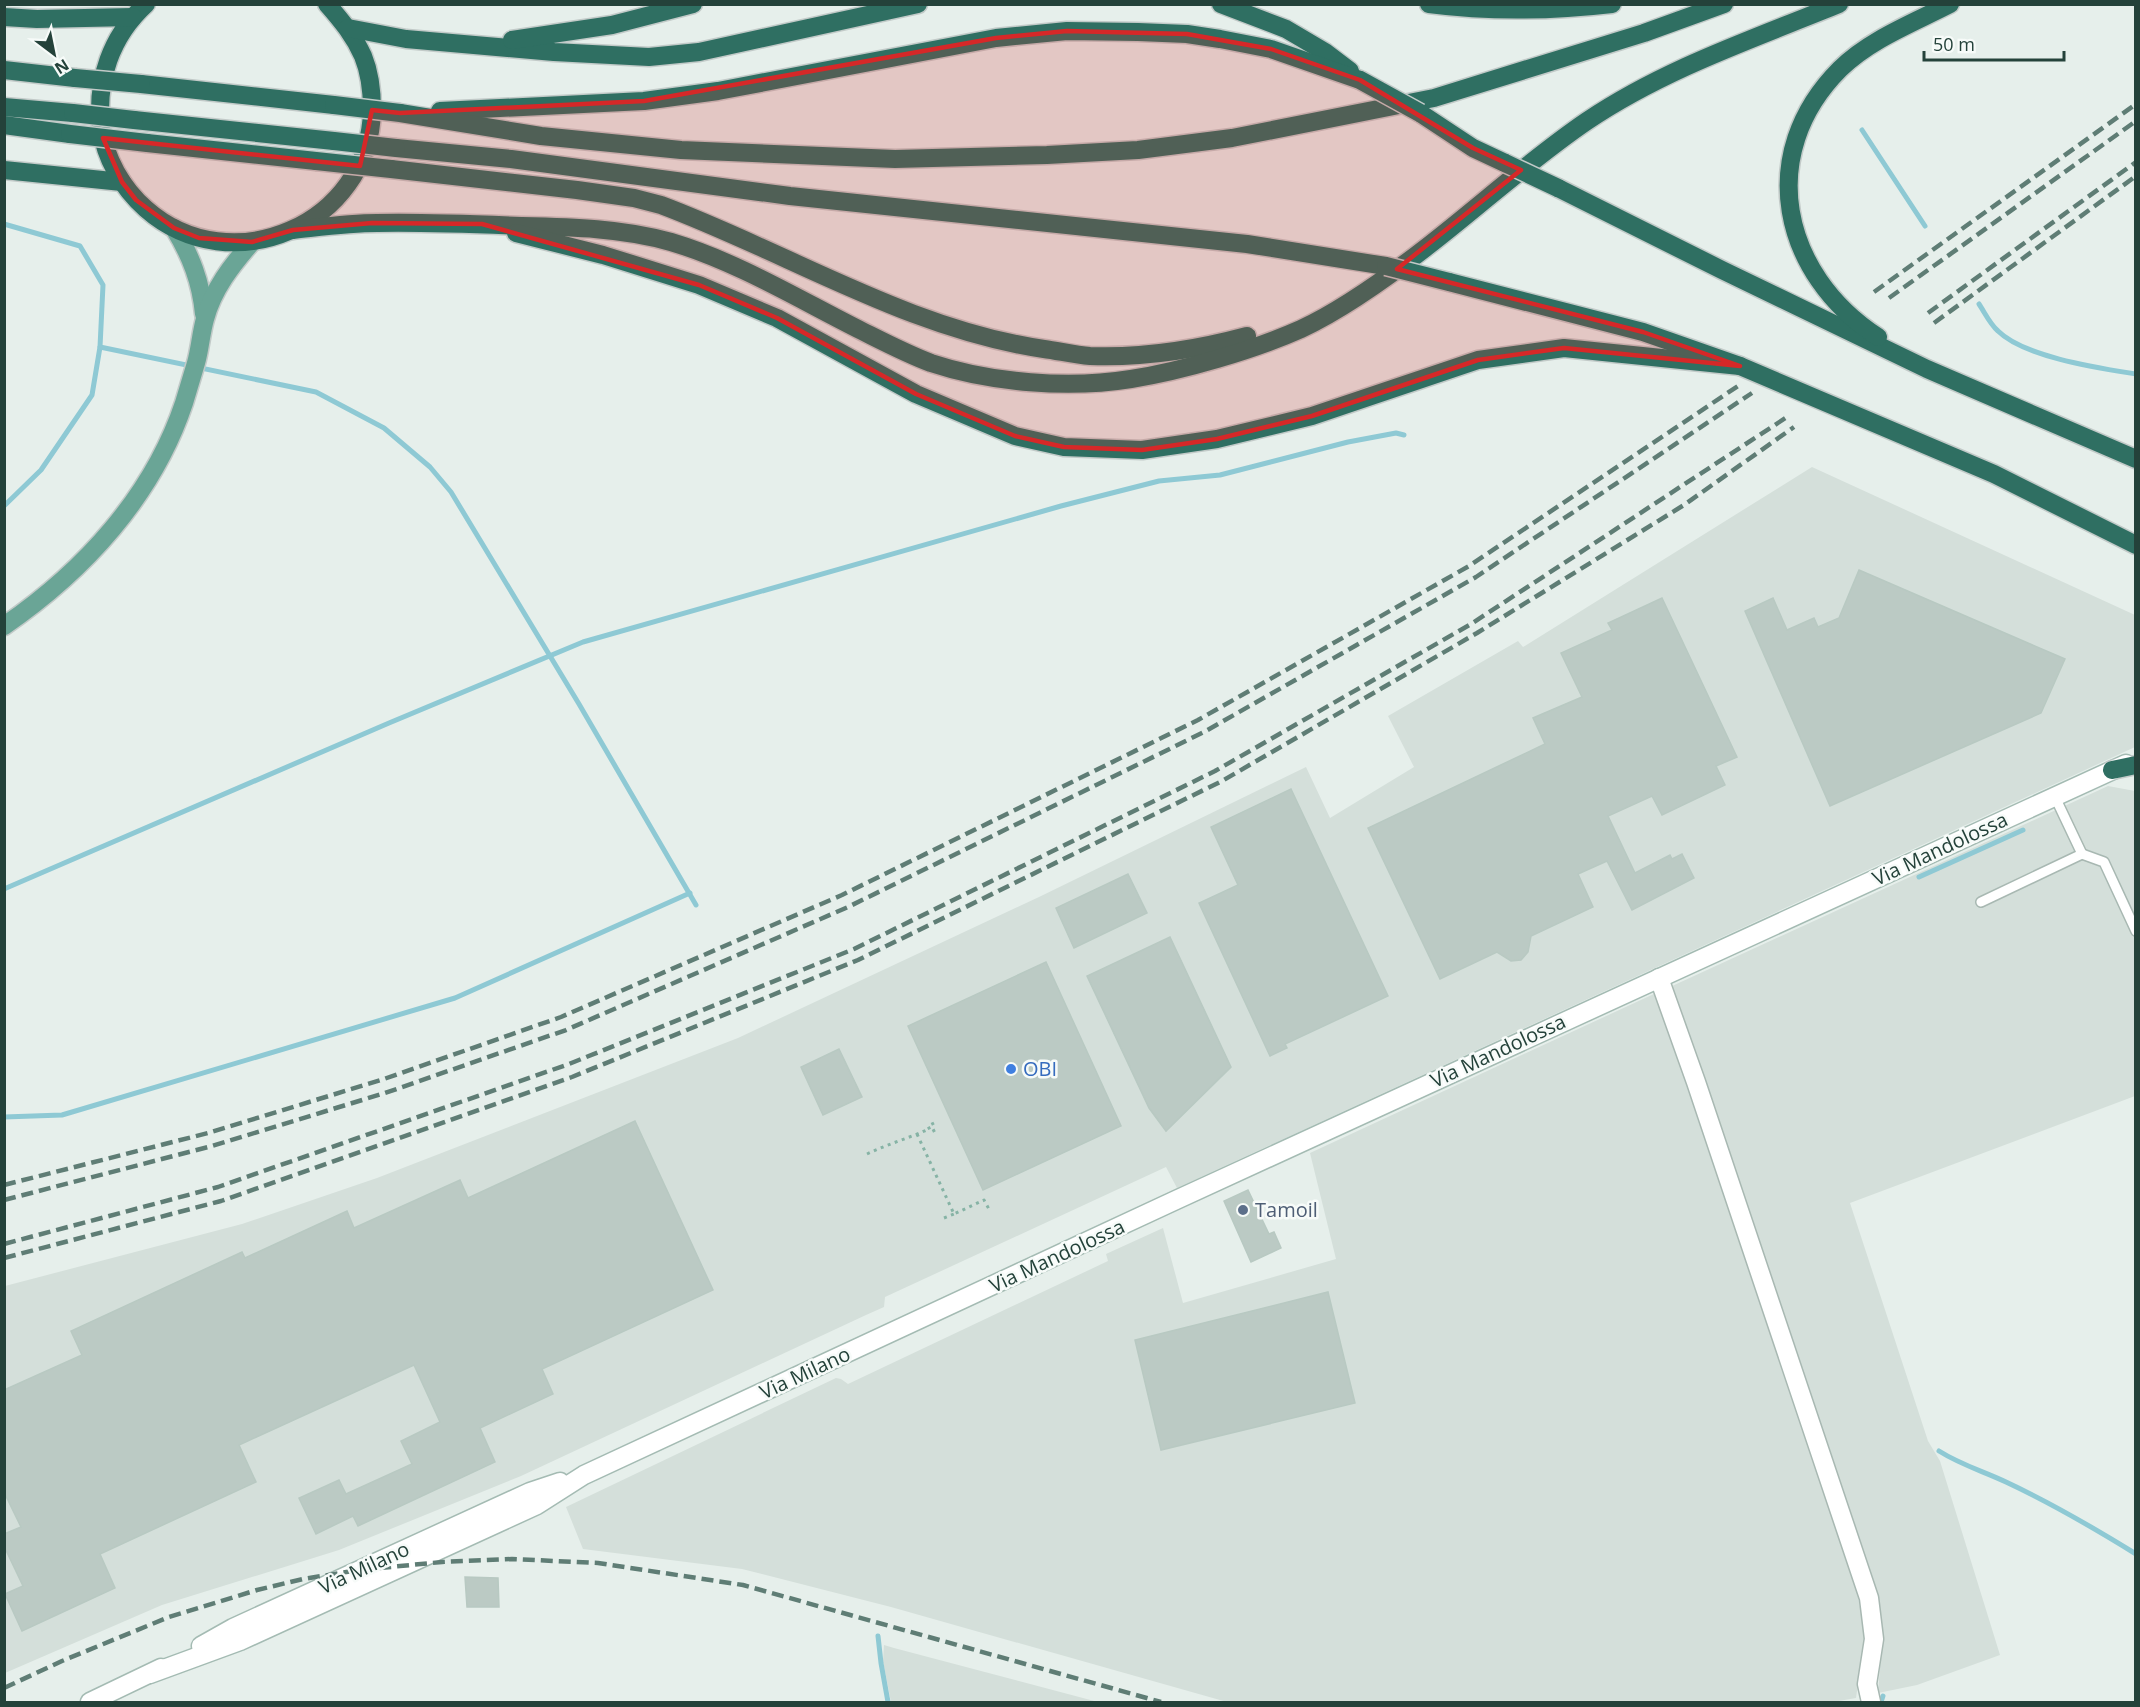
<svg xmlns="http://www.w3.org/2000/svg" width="2140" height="1707" viewBox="0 0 2140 1707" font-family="'Open Sans',sans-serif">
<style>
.built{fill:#d4dfda}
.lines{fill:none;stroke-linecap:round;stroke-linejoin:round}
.stream{stroke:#8ec9d4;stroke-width:5}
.building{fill:#bbcac4;stroke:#b8c9c2;stroke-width:1.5}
.lane-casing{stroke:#a8b8b2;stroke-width:12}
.street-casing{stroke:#a8b8b2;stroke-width:21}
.secondary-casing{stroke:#a4bbb3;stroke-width:21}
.primary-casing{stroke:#c2cac8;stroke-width:21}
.highway-casing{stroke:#c2cac8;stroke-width:21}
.path{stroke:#86b3a5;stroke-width:3;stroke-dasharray:3 4.5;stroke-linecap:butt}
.lane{stroke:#fff;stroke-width:9}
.street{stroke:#fff;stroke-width:18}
.secondary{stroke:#fff;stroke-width:18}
.primary{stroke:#6aa596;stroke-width:18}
.highway{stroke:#2f6f62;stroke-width:18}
.rail{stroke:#5f7d75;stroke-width:4.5;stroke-dasharray:12 6;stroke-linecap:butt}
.highway-bridge-casing{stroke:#c2cac8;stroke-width:21;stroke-linecap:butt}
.highway-bridge{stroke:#2f6f62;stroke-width:18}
.marked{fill:#d62828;fill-opacity:0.2;stroke:#d62828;stroke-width:4.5;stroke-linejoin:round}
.shop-dot{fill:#3f7fe0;stroke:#f7fbf9;stroke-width:2}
.service-dot{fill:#5c6f8a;stroke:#f7fbf9;stroke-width:2}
.labels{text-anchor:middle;stroke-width:5;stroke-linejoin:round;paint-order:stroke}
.street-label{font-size:20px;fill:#24423a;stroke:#f7fbf9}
.shop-label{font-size:20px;fill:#366cbe;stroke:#f7fbf9;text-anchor:start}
.service-label{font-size:20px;fill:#4e5e75;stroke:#f7fbf9;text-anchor:start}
</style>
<rect width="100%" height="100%" fill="#e6efeb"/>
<g class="built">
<polygon points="1812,467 2135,615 2135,747 1177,1188 1166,1167 885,1297 884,1307 866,1315 521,1476 339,1550 162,1605 5,1673 5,1286 242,1224 377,1178 738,1038 1039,897 1306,767 1330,818 1414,767 1388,716 1518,641 1523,647"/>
<polygon points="2108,786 2135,791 2135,1096 1850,1203 1928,1441 1940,1461 2000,1655 1917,1685 1878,1693 1883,1627 1670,987"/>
<polygon points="1656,993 1857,1591 1865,1635 1856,1698 1833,1702 1227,1702 891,1607 742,1569 583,1549 566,1507 836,1378 841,1379 848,1384 1108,1261 1106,1254 1163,1228 1183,1303 1336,1259 1310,1153"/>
<polygon points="884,1645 894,1648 1098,1702 891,1702 883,1661"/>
</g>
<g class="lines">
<g class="stream">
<polyline points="1862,130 1925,226"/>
<polyline points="4,224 80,246 103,285 100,347 316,392 384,428 430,467 451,492 579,704 696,905"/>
<path d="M1979 304C1985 313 1990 324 1998 331 2024 357 2099 368 2136 374"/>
<polyline points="4,506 41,470 92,395 100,347"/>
<polyline points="1919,877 2023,830"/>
<polyline points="4,889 389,723 583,642 1061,506 1159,481 1220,475 1348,442 1396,433 1404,435"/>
<polyline points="4,1117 62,1115 455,998 690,893"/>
<path d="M1939 1451C1961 1465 1983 1471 2006 1482 2051 1503 2094 1528 2136 1554"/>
<polyline points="878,1636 881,1663 888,1702"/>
<polyline points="1881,1702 1883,1696"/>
</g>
</g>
<g class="building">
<polygon points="1859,570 2065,659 2041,713 1830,806 1745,611 1773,598 1787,630 1814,618 1818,627 1839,618"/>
<polygon points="1662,598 1737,757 1716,766 1725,785 1662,815 1652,796 1608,816 1635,873 1670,855 1672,859 1682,854 1694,878 1632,910 1607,861 1578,874 1593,907 1531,936 1528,952 1521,960 1511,961 1497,952 1440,979 1368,828 1545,744 1533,718 1582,697 1561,653 1612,630 1608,623"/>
<polygon points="1291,789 1388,996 1285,1044 1287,1048 1270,1056 1199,903 1238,885 1211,827"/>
<polygon points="1128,874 1147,913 1074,948 1056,908"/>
<polygon points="1170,937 1231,1067 1166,1131 1149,1108 1087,976"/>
<polygon points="1046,962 1121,1126 983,1190 908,1026"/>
<polygon points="839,1049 862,1097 823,1115 801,1067"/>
<polygon points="635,1121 713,1290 542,1369 553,1394 480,1428 495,1462 358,1526 353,1516 316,1534 299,1498 339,1480 346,1494 412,1464 401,1441 440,1422 414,1365 239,1445 256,1482 100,1554 115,1588 22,1631 5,1594 23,1586 4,1546 4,1534 21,1527 4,1492 4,1390 82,1355 71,1331 242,1252 245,1258 347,1211 354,1228 460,1180 468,1198"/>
<polygon points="1248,1190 1269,1234 1274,1232 1281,1248 1251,1262 1224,1201"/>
<polygon points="1328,1292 1355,1403 1161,1450 1135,1340"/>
<polygon points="465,1577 498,1578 499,1607 467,1607"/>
</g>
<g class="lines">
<g class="lane-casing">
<g id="lane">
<polyline points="2082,854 2104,862 2136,931"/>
<polyline points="1981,902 2082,854 2055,797"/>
</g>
</g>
<g class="street-casing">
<polyline id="street" points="1659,978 1696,1082 1869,1598 1874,1639 1867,1684 1871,1702"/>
</g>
<g class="secondary-casing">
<g id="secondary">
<polyline points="201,1646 233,1628 530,1492 560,1482"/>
<polyline points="150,1674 240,1641 537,1505 584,1475 1176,1200 2126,764"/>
<polyline points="90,1702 161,1668"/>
</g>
</g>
<g class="primary-casing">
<g id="primary">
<path d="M174 228C191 256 201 282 204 314"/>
<path d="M4 626C84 571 153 496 184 403 188 390 192 376 196 363 200 349 201 333 205 319 213 289 232 265 252 242"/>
</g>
</g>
<g class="highway-casing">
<g id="highway">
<path d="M146 4C111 36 96 80 101 127 105 158 122 188 146 209 231 284 370 224 372 110 372 92 370 73 363 56 354 36 342 21 327 4"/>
<polyline points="1221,4 1286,29 1325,52 1350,71"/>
<path d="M1429 4C1490 12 1551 11 1612 4"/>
<polyline points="4,17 37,19 133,17"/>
<polyline points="348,28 406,39 554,52 649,57 699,52 918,4"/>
<polyline points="512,40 612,25 693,4"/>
<polyline points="4,70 75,78"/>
<polyline points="141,84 334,105"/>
<polyline points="4,107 73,113"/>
<polyline points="440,111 644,101 718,91 996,38 1067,31 1138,32 1187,34 1220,39 1271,49 1360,80"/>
<polyline points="400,113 541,136 681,150 895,159 1047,155 1138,150 1232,138 1434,98 1644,33 1724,4"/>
<polyline points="1420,113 1473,148 1505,163"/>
<polyline points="134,120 334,141"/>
<polyline points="4,125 70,134"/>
<polyline points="147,143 316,161"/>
<polyline points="396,148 511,159 790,196 1247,244 1386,266"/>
<path d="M391 169 577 190 634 198 661 205C789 253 908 329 1044 349 1059 351 1075 355 1090 356 1143 358 1195 350 1247 336"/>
<polyline points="4,170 122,182"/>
<polyline points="1558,188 1722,270 1927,369 2136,459"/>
<path d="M293 230C321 227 349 223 377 223 425 222 473 224 521 226 570 227 623 228 671 242 738 262 800 300 862 331 884 342 907 354 931 363 991 383 1069 389 1131 379 1182 371 1254 350 1301 329 1342 310 1392 274 1428 246 1481 205 1531 159 1587 121 1664 69 1753 39 1839 4"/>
<polyline points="516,233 603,255 699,285 777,318 916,394 1015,436 1064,447 1142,450 1217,439 1312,416 1478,360 1564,348 1740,366"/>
<polyline points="1449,282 1643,332 1740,366 1994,474 2136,545"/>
<path d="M1878 337C1781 274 1755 154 1840 69 1869 40 1913 23 1950 4"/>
<polyline points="2112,770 2136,765"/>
</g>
</g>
<g class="path">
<polyline points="934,1123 928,1126 931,1132 937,1129"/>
<polyline points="917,1134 954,1214 984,1200 990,1211"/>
<path d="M867 1154C888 1144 909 1138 929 1129"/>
<polyline points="944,1218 954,1214"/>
</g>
<use href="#lane" class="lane"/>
<use href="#street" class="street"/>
<use href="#secondary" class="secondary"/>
<use href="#primary" class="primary"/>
<use href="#highway" class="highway"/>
<g class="rail">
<polyline points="1874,292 2136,104"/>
<polyline points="1889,298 2136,121"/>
<polyline points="1928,313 2136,162"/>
<polyline points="1934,323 2136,176"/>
<polyline points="4,1185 208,1133 381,1080 561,1017 842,895 1198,720 1469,566 1738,386"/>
<polyline points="4,1200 212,1146 385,1093 566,1030 848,907 1204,732 1476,577 1752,393"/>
<polyline points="4,1244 218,1187 569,1064 854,949 1215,771 1471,624 1787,417"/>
<polyline points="4,1258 221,1201 572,1077 858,960 1222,781 1477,633 1684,505 1794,427"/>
<polyline points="4,1688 62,1661 169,1617 257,1590 303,1579 359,1570 442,1562 512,1559 598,1563 743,1585 1161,1702"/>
</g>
<g class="highway-bridge-casing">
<g id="highway-bridge">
<polyline points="75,78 141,84"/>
<polyline points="1360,80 1420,113"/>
<polyline points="334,105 400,113"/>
<polyline points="73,113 134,120"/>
<polyline points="70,134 147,143"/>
<polyline points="334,141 396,148"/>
<polyline points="316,161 391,169"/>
<polyline points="1505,163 1558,188"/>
<polyline points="1386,266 1449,282"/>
</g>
</g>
<use href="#highway-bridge" class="highway-bridge"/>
</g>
<path class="marked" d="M1067 31 1187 34 1271 49 1360 80 1473 148 1521 170 1397 269 1643 332 1740 366 1564 348 1478 360 1312 416 1217 439 1142 450 1064 447 1015 436 916 394 777 318 699 285 482 224 372 223 293 230 252 242 199 238 174 228 136 200 122 182 103 138 360 166 372 110 400 113 644 101 996 38Z"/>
<circle class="shop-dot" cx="1011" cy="1069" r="6"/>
<circle class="service-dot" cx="1243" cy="1210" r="6"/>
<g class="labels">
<g class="street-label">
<text transform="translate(1940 849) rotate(-25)" y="7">Via Mandolossa</text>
<text transform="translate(1498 1051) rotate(-25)" y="7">Via Mandolossa</text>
<text transform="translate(1057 1256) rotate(-25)" y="7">Via Mandolossa</text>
<text transform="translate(805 1373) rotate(-25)" y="7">Via Milano</text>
<text transform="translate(364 1568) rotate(-25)" y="7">Via Milano</text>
</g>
<g class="shop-label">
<text x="1023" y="1076">OBI</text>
</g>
<g class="service-label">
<text x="1255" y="1217">Tamoil</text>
</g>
</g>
<rect width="2140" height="1707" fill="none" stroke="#24423a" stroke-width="12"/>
<g transform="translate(54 54) rotate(148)" stroke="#f7fbf9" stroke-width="4.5" paint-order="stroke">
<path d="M0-4.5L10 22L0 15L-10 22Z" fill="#24423a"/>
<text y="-9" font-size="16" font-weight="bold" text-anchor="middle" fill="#24423a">N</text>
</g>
<path d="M1924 51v9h140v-9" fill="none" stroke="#24423a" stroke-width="3"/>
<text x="1933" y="51" font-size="18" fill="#24423a" stroke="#f7fbf9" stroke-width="4.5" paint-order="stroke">50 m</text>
</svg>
